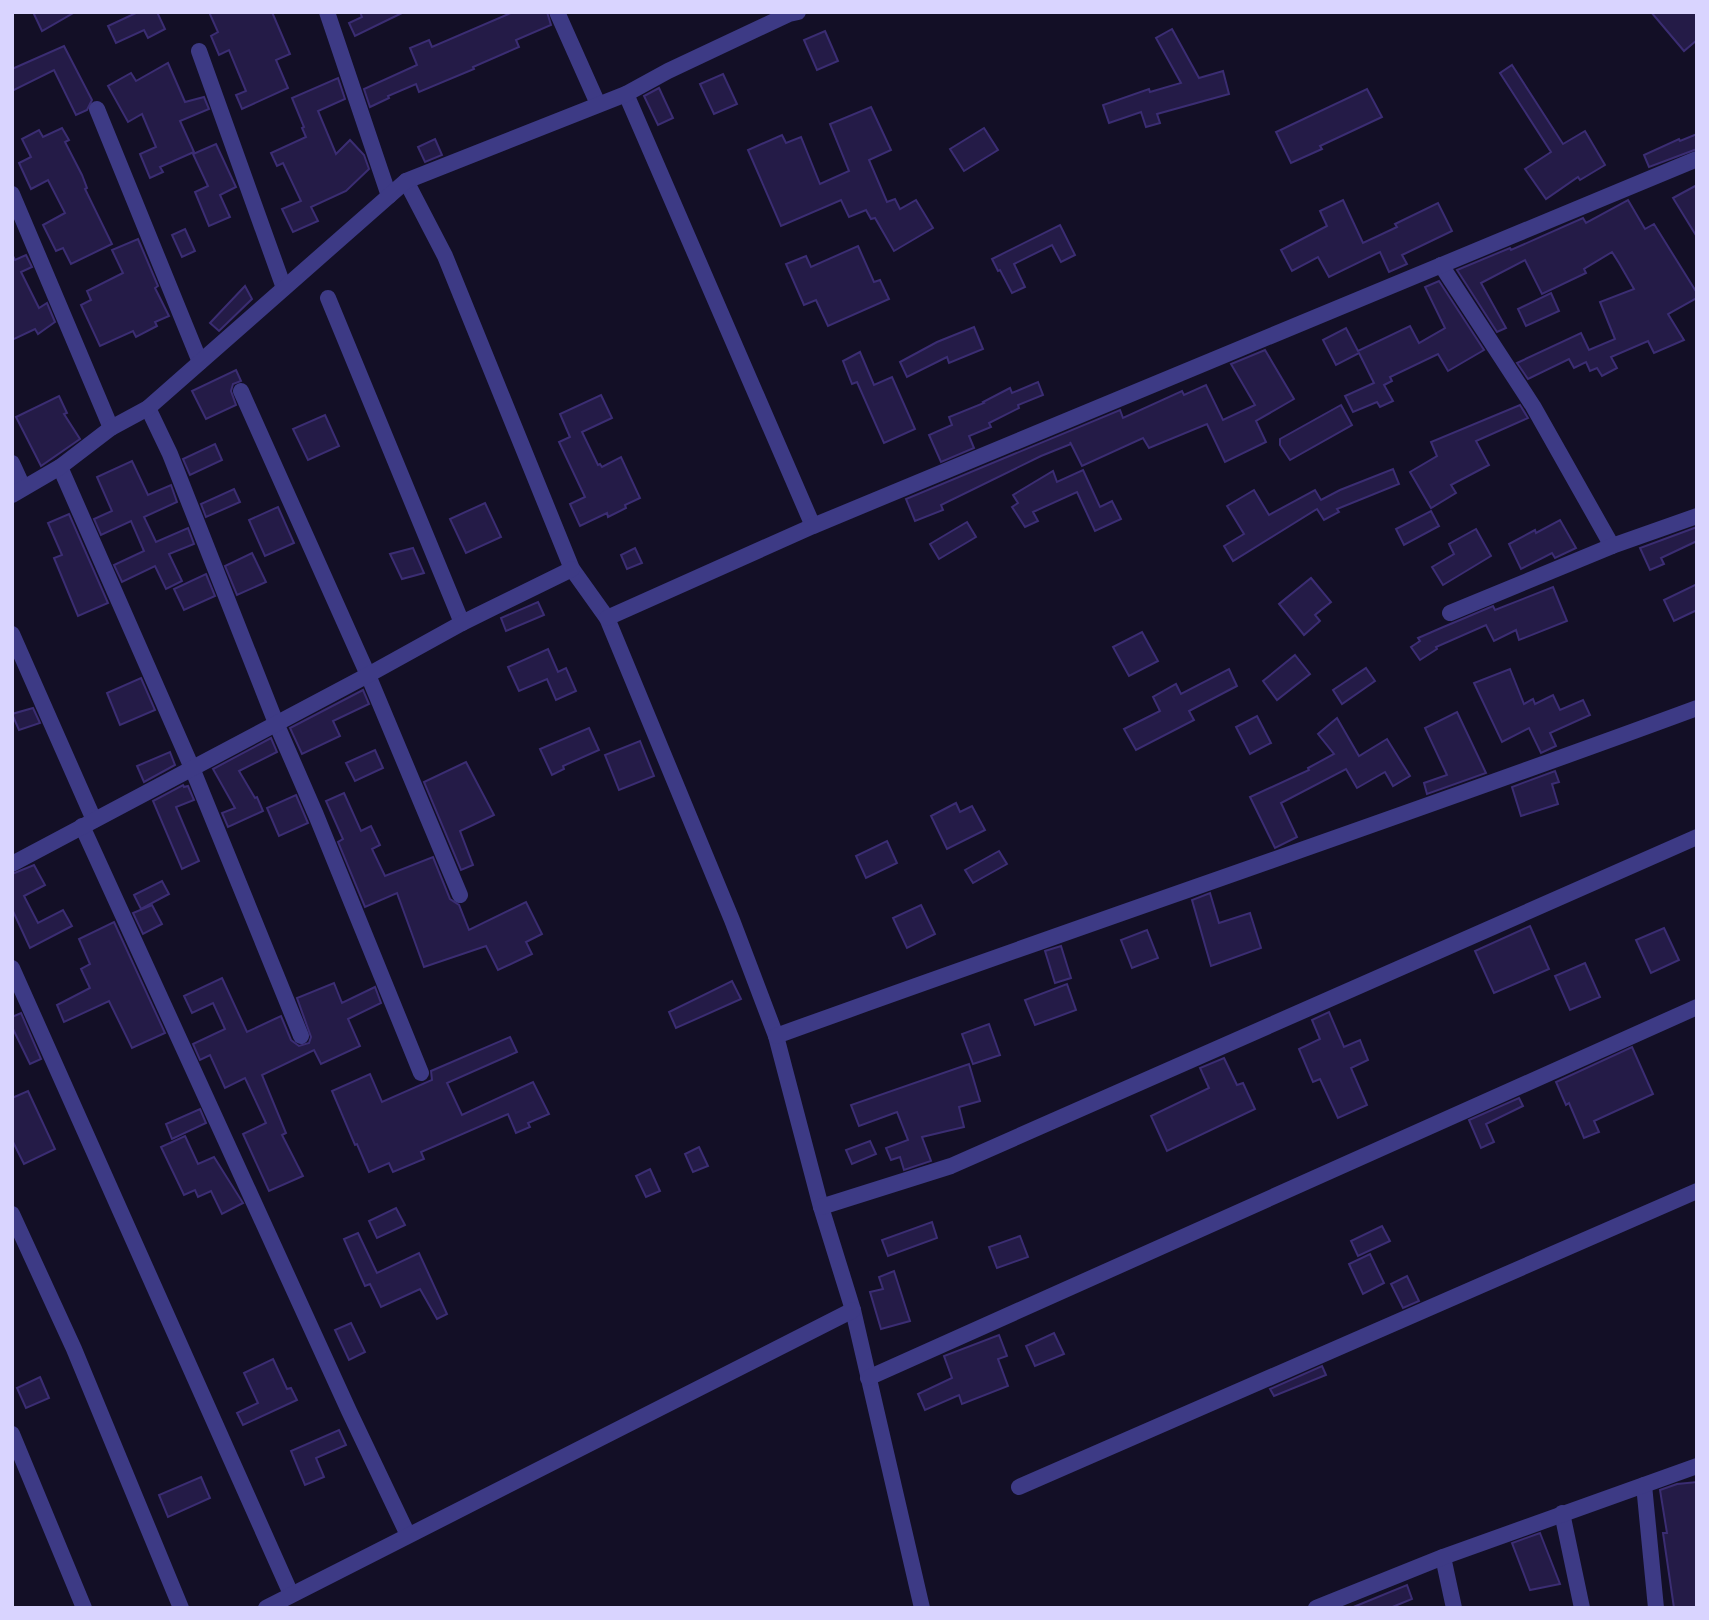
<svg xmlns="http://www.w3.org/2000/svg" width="1709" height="1620" viewBox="0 0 1709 1620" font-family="Arial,sans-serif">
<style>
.building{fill:#241b47;stroke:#3b2d73;stroke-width:2}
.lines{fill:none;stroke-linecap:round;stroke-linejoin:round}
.minor{stroke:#3d3a85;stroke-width:16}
</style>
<rect width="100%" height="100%" fill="#130f26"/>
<g class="building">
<polygon points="33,12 75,12 42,31"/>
<polygon points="138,12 157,12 165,29 148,38 144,30 116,43 108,26"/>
<polygon points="209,12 272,12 290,54 276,60 288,88 242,109 236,95 246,91 229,50 219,55 211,36 218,32"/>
<polygon points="360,12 404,12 355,36 349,23 362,17"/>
<polygon points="513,12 547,12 551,25 516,40 519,47 473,67 474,69 419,92 416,84 388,96 389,98 370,107 364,89 417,65 410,48 429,40 432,47"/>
<polygon points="1651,12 1697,12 1697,40 1684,51"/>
<polygon points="1172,29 1199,78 1223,71 1229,94 1157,114 1160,123 1146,127 1141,112 1109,123 1103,105 1149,89 1150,92 1181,83 1156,38"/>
<polygon points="825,31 838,61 817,70 804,40"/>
<polygon points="64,46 92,100 87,110 76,115 54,70 12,91 12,69"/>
<polygon points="168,63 185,102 204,97 209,109 180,121 194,152 160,167 163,172 150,178 140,154 156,147 142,114 128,122 108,86 131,73 136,81"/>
<polygon points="1512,65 1563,144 1585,131 1605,165 1580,180 1578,177 1546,199 1525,169 1551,152 1500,73"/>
<polygon points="723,74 737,104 714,114 700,84"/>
<polygon points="338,78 345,99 318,111 336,154 350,140 364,155 369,169 346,191 311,207 318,221 293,232 282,209 301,201 283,163 277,166 271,153 306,137 302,128 304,127 292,98"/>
<polygon points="659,88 673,118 658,125 644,96"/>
<polygon points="1367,89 1382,117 1320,146 1322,149 1291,163 1276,132"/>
<polygon points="871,107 891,150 869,160 887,202 895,199 900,209 916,200 933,228 894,251 875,218 871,219 866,210 849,217 841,200 781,226 748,150 782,135 786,143 801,137 820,184 849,171 830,124"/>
<polygon points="62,128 69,140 65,142 82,175 87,188 85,189 112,244 71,264 63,248 56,251 43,225 65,213 48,180 31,189 19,163 31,157 22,139 39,130 43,137"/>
<polygon points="984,128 998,150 964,171 950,149"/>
<polygon points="1697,134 1697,149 1649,167 1644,155 1679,139 1680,141"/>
<polygon points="435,139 442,155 425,162 418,147"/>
<polygon points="216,144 236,187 220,195 230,217 209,226 195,192 208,186 193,154"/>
<polygon points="1697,185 1697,237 1673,198"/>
<polygon points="1343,200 1363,243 1397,227 1395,224 1438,203 1452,231 1402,255 1407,264 1389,272 1380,252 1329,277 1318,257 1292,271 1281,250 1327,226 1320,211"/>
<polygon points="1628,200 1645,229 1654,224 1697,293 1697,298 1668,314 1684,340 1654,353 1648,341 1611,357 1617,368 1602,376 1597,368 1590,371 1586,362 1574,368 1569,359 1528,379 1517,363 1581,333 1589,350 1615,339 1600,302 1634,289 1619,263 1612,252 1584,269 1586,273 1542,294 1525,260 1481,283 1506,328 1497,332 1457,270 1510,248 1511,250 1583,218 1586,223"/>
<polygon points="1060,225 1075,255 1061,262 1052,245 1014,264 1025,287 1012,293 1000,270 998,271 992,259"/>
<polygon points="185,229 195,251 182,257 172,235"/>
<polygon points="138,239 158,286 155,288 169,316 155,322 157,326 136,337 133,331 100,346 81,305 91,300 87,291 123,273 112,250"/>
<polygon points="858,246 874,282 880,280 889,299 828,326 816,300 804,305 786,264 806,256 811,267"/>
<polygon points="12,254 15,260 26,255 32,267 21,272 39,308 47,303 55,322 38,334 35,329 12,340"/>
<polygon points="1439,281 1484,350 1448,371 1438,354 1390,377 1392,381 1384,385 1393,401 1380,407 1377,402 1353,412 1345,396 1374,383 1359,353 1336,365 1323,340 1346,328 1358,351 1410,326 1419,343 1445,328 1425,287"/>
<polygon points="245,286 252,299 219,331 210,323"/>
<polygon points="1551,293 1559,311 1526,326 1518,309"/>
<polygon points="974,327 983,349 949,363 947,357 907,377 900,362 937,342"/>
<polygon points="1265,350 1294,399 1256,421 1266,442 1225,462 1207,424 1149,448 1143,438 1082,466 1070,442 1071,444 1041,456 941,505 943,510 915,521 906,499 1120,410 1123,418 1182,391 1184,395 1206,385 1223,420 1255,405 1231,364"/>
<polygon points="860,352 874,385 892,377 915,429 884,443 857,382 852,384 843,361"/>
<polygon points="236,370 241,381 233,384 231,391 236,405 206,419 192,391"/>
<polygon points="1038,382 1043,395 1018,405 1019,408 989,423 991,427 969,436 974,448 941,462 929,435 952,425 949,417 984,403 983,402 1010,388 1012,393"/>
<polygon points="601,395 612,418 582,432 598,465 600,464 602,467 621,457 640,498 625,505 626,508 608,517 607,513 580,526 570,504 585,497 559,442 570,437 560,414"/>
<polygon points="59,396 67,413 64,414 80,439 41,466 16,417"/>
<polygon points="1341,405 1352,425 1290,460 1280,445 1280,439"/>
<polygon points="1520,405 1528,418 1476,441 1489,465 1451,485 1456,493 1431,508 1410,472 1437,456 1431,442"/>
<polygon points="325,415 339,446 308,460 293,429"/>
<polygon points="215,444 222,460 190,475 183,459"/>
<polygon points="132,461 148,495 171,485 177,502 144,517 156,542 188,528 194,544 169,554 182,581 166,589 155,566 122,582 114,565 144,551 131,521 101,535 94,519 112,511 97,477"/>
<polygon points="1393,469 1399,484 1337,509 1339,512 1324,520 1317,509 1233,561 1224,546 1244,534 1227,506 1254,490 1269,515 1315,490 1321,500 1340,490"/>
<polygon points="1083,470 1100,507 1112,501 1121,519 1095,531 1077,492 1033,512 1038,521 1025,527 1012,507 1018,503 1013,495 1053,471 1057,482"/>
<polygon points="234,489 240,502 206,517 201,504"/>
<polygon points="485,503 501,537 466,553 450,519"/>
<polygon points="278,507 294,543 265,556 249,520"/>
<polygon points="1431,511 1439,526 1404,545 1396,529"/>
<polygon points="69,514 108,603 78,616 54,558 62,555 48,523"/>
<polygon points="1560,520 1576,548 1555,558 1552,553 1521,569 1509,544 1535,530 1536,533"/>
<polygon points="967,522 976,537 939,559 930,544"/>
<polygon points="1697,527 1697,541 1661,558 1664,564 1650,570 1640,548"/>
<polygon points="1476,529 1491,556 1443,585 1432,567 1454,554 1449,544"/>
<polygon points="413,548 424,573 402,579 390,554"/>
<polygon points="635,548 642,563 627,569 621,555"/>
<polygon points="252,553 266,582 237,595 225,566"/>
<polygon points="206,574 215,596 184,610 174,589"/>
<polygon points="1311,578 1331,602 1315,615 1320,621 1304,635 1279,604"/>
<polygon points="1697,584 1697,610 1674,621 1664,600"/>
<polygon points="1553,587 1567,621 1519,640 1516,630 1494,641 1486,625 1436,647 1437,649 1420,660 1411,647 1420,641 1418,638 1441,628 1493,606 1495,610"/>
<polygon points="538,602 544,615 506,631 501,618"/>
<polygon points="1142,632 1158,661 1129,676 1113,647"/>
<polygon points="548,649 558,672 566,668 576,691 556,700 547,679 519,691 508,667"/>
<polygon points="1295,655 1310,674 1277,700 1263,681"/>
<polygon points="1366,668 1375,681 1342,704 1333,690"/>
<polygon points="1229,669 1237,686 1189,711 1194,720 1136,750 1124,729 1160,711 1153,697 1176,684 1181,694"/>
<polygon points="1510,669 1524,704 1533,699 1535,704 1553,695 1560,710 1583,700 1590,715 1550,733 1556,746 1541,753 1529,728 1502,742 1474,683"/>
<polygon points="141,678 155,710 120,725 107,693"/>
<polygon points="363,690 369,704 333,721 340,736 302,754 290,728"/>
<polygon points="33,708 40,723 19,730 12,714"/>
<polygon points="1457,712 1486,773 1427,794 1424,783 1447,775 1425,728"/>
<polygon points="1257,716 1271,743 1250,754 1236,727"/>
<polygon points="1337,718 1359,756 1387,739 1410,776 1393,786 1385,772 1357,788 1346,769 1281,803 1297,837 1275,848 1250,797 1309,770 1308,768 1334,754 1318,734"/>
<polygon points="589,728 599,750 563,766 564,769 552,775 540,749"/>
<polygon points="271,738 277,752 239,771 255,798 257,797 263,811 228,827 222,813 235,808 213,769"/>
<polygon points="640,741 654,776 619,790 605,755"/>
<polygon points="375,750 383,768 355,781 346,763"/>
<polygon points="170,752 175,765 144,782 137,766"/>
<polygon points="466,762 494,815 460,831 473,865 461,870 424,782"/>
<polygon points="1555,771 1559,782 1552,784 1558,804 1521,816 1512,787"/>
<polygon points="183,785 184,787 188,786 194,800 176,807 199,861 182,869 153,801"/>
<polygon points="344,793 361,831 371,826 380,845 372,849 385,876 433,857 450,899 459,905 469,930 526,902 542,934 526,942 532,954 498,970 486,946 424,967 397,893 365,907 338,842 343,839 326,801"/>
<polygon points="296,795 308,823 279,836 267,808"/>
<polygon points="956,803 960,812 972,806 985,830 947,849 931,816"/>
<polygon points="887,841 897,863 866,878 856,856"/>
<polygon points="999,851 1007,864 973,883 965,870"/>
<polygon points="34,865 45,885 24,896 38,923 63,910 72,926 30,948 12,909 12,874"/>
<polygon points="162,881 169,894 141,909 134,895"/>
<polygon points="1210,893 1219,923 1250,913 1261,948 1211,966 1192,900"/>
<polygon points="152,905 162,924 143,934 133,913"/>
<polygon points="921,905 935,934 907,948 893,918"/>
<polygon points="114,922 165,1033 132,1048 109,1001 64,1022 57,1005 90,988 81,969 90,964 79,939"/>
<polygon points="1530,926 1549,969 1494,993 1475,951"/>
<polygon points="1664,928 1679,960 1651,973 1636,940"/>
<polygon points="1147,930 1158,958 1132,968 1121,940"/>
<polygon points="1061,946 1071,978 1055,983 1045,951"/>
<polygon points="1585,963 1600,997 1570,1010 1555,976"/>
<polygon points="222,978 247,1032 281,1016 291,1040 299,1046 309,1043 311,1037 297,998 334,983 342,1003 375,987 381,1003 348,1019 360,1046 321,1064 314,1050 262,1075 286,1133 282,1135 303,1176 269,1191 243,1134 266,1123 245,1078 225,1088 210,1055 200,1060 193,1044 225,1029 213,1003 192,1013 184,996"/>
<polygon points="732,981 741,999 676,1028 669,1012"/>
<polygon points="1067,984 1076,1010 1035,1025 1025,1000"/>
<polygon points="1329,1012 1344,1047 1360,1040 1368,1060 1351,1068 1367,1105 1338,1118 1320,1079 1313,1082 1299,1049 1320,1039 1312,1020"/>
<polygon points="21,1013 41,1059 30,1064 12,1027 12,1017"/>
<polygon points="989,1024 1000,1055 973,1064 962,1034"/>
<polygon points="510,1037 517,1052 447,1083 462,1115 533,1082 549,1114 528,1123 530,1127 516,1133 508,1114 421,1152 424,1159 393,1172 389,1163 369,1172 357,1144 355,1145 332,1091 370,1074 382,1102 432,1080 431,1071"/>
<polygon points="1632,1047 1653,1094 1594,1121 1599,1132 1584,1138 1569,1103 1566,1105 1556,1082"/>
<polygon points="1224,1058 1237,1085 1243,1083 1255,1109 1167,1151 1151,1116 1209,1088 1200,1068"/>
<polygon points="969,1064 980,1101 959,1107 964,1127 922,1137 931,1161 904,1170 900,1157 891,1160 886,1148 908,1140 897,1112 859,1126 851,1105"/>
<polygon points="28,1091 55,1149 24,1164 12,1140 12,1098"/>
<polygon points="1519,1098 1523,1106 1486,1124 1494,1142 1481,1148 1469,1120"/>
<polygon points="200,1109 206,1123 172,1139 166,1124"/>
<polygon points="185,1136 198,1164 214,1157 243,1203 222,1214 211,1191 198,1197 195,1190 184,1195 161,1147"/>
<polygon points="870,1141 876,1154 852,1164 846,1150"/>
<polygon points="699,1147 708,1166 693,1172 685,1154"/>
<polygon points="650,1169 660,1191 646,1197 636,1176"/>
<polygon points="396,1208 405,1225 377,1238 369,1221"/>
<polygon points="932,1222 937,1238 888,1256 882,1240"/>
<polygon points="1382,1226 1390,1241 1358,1256 1351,1241"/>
<polygon points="358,1233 377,1273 419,1253 447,1314 437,1319 420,1289 381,1307 370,1284 365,1286 344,1239"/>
<polygon points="1020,1236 1028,1257 997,1268 989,1247"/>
<polygon points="1370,1254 1384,1283 1363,1294 1349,1264"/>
<polygon points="894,1271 910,1321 881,1329 870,1292 883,1289 879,1277"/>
<polygon points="1407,1276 1419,1301 1403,1308 1391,1284"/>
<polygon points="351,1323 365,1352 349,1360 335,1330"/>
<polygon points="1054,1333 1064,1354 1035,1366 1026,1346"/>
<polygon points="999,1335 1007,1356 998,1359 1008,1386 962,1404 959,1395 925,1410 918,1394 952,1378 944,1356"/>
<polygon points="273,1359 287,1389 291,1388 297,1400 243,1425 237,1413 258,1403 244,1373"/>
<polygon points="1322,1366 1326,1375 1274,1396 1270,1389"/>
<polygon points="40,1377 49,1398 26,1408 17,1388"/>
<polygon points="339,1430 346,1445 316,1458 324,1477 305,1485 291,1451"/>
<polygon points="201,1477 210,1498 168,1517 159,1495"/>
<polygon points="1697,1482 1697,1608 1674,1608 1663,1533 1667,1533 1660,1490 1677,1484"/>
<polygon points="1540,1533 1560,1584 1530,1590 1512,1543"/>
<polygon points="1407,1585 1412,1599 1390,1608 1351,1608"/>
</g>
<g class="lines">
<g class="minor">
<polyline points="327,12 389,196"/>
<polyline points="557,12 598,104"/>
<polyline points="199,51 284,288"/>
<polyline points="626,94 813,526"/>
<polyline points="97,109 200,362"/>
<polyline points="406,181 445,256 572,569 607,618 732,920 776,1036 821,1207 853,1310 922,1608"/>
<polyline points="12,194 111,428"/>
<polyline points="1441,265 1533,406 1612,546"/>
<polyline points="328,298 462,623"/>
<polyline points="241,391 368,675 460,895"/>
<polyline points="148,408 170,454 276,723 316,815 421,1073"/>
<polyline points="12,463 23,487"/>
<polyline points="60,467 192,768 301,1036"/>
<polyline points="12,495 60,467 111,428 148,408 406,181 626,94 668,71 789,14 798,12"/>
<polyline points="1450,613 1612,546 1697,516"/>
<polyline points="607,618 813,526 1697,159"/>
<polyline points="12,634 94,820"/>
<polyline points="82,826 349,1411 408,1535"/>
<polyline points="12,864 368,675 462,623 572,569"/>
<polyline points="12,968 291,1594"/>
<path d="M776 1036C1082 925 1391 821 1697 708"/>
<polyline points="821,1207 951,1166 1697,837"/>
<polyline points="12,1214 74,1349 181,1608"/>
<polyline points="868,1378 1697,1007"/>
<polyline points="12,1434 84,1608"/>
<polyline points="1644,1485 1656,1608"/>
<polyline points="1019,1487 1697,1191"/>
<polyline points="1562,1513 1582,1608"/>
<polyline points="1443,1557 1454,1608"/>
<polyline points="266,1608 853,1310"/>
<polyline points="1316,1608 1443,1557 1697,1466"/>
</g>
</g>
<rect width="1709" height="1620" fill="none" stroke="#d9d4ff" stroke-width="28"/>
</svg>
